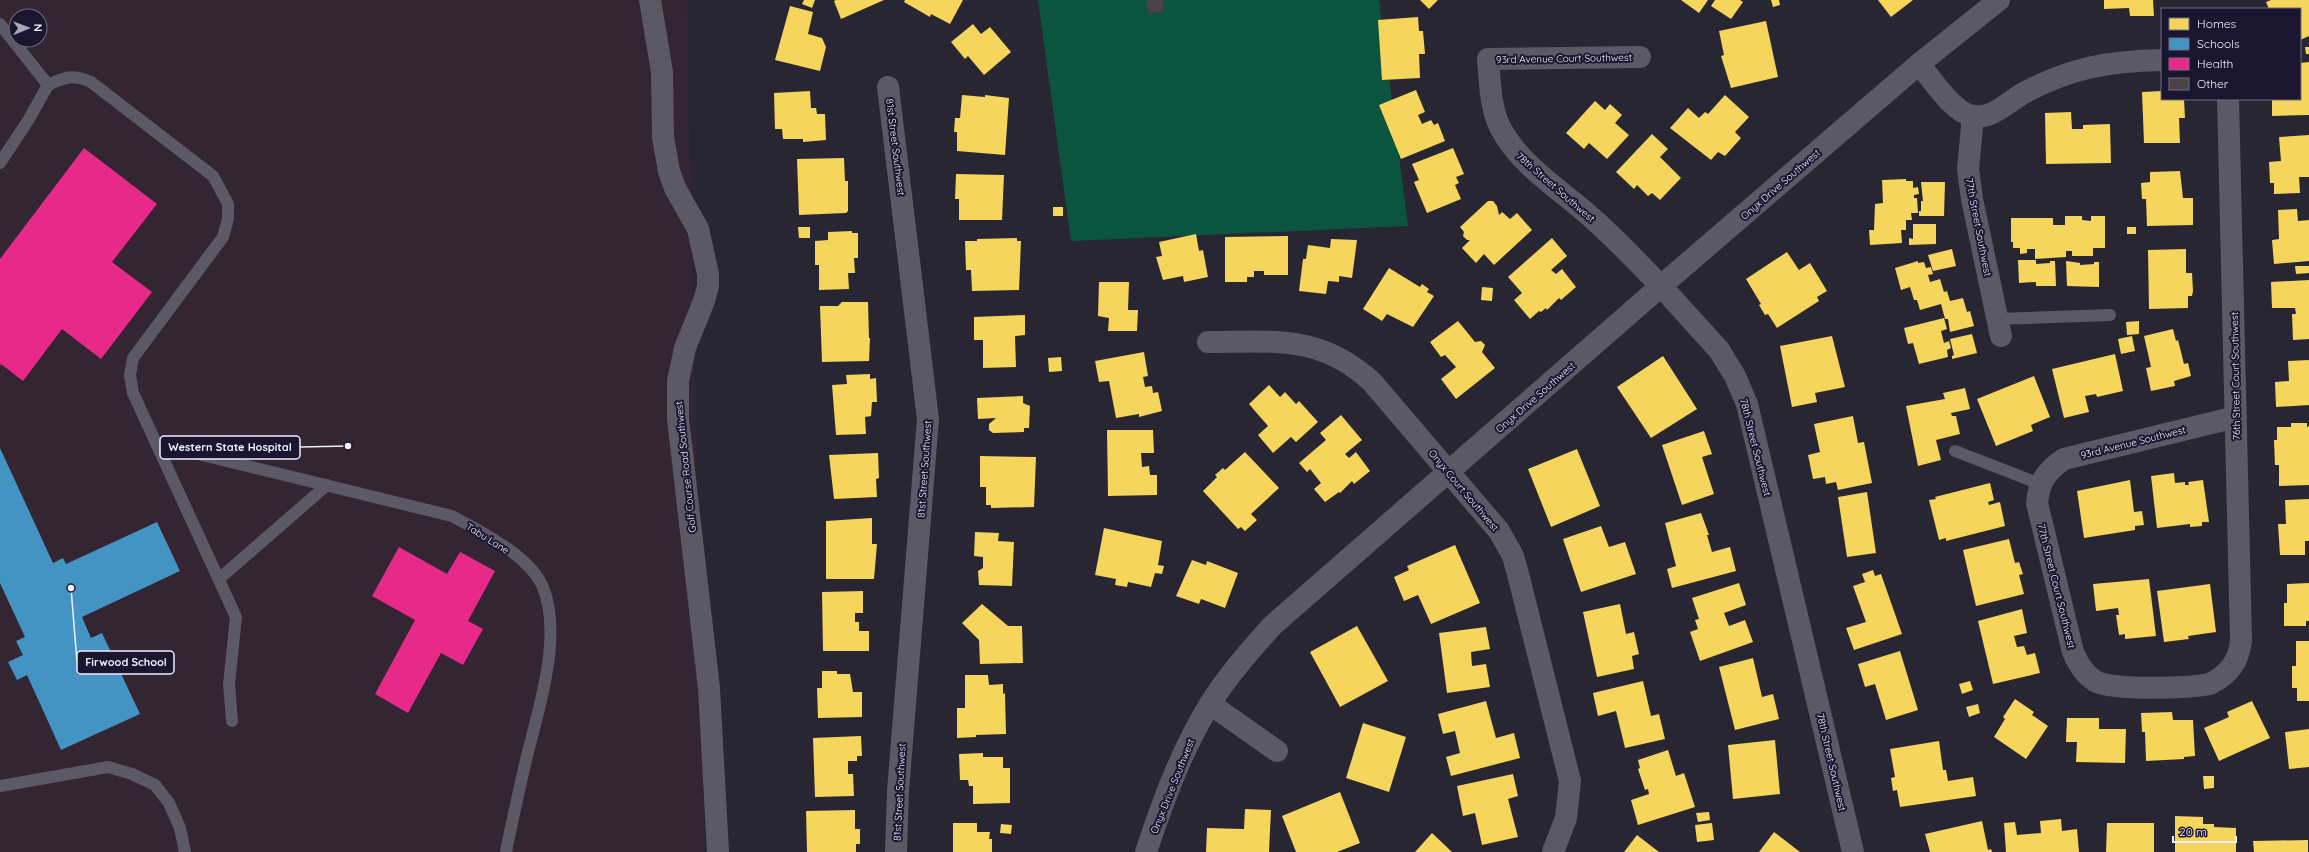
<svg xmlns="http://www.w3.org/2000/svg" width="2309" height="852" viewBox="0 0 2309 852" font-family="Quicksand,sans-serif">
<style>
.medical{fill:#332632;fill-rule:evenodd}
.forest{fill:#0b553e}
.homes{fill:#f6d55c}
.schools{fill:#4393c3}
.health{fill:#e7298a}
.building{fill:#4d4147}
.lines{fill:none;stroke-linecap:round;stroke-linejoin:round}
.service{stroke:#5b5965;stroke-width:12}
.minor{stroke:#5b5965;stroke-width:22}
.tertiary{stroke:#5b5965;stroke-width:22}
.labels{text-anchor:middle;stroke-width:4;stroke-linejoin:round;paint-order:stroke}
.street-label{font-size:10px;fill:#f0eefd;stroke:#1b162f}
.leader{fill:none;stroke:#f0eefd;stroke-width:1.5}
.callout-dot{fill:#f0eefd;stroke:#1b162f;stroke-width:1.5}
.callout{fill:#1b162f;stroke:#f0eefd;stroke-width:1.5}
.callout-label{font-size:11px;text-anchor:middle;font-weight:bold;fill:#f0eefd}
</style>
<rect width="100%" height="100%" fill="#282633"/>
<path class="medical" d="M0 0H687L705 852H0ZM16 16H40V40H16Z"/>
<polygon class="forest" points="1038,0 1379,0 1408,226 1071,241"/>
<g class="homes">
<polygon points="804,0 815,0 812,8 802,4"/>
<polygon points="884,0 841,19 834,1 836,0"/>
<polygon points="905,0 963,0 950,24 931,14 930,17 904,2"/>
<polygon points="1420,0 1438,0 1429,9"/>
<polygon points="1681,0 1708,0 1699,13"/>
<polygon points="1715,0 1740,0 1743,2 1731,19 1711,6"/>
<polygon points="1771,0 1779,0 1780,5 1773,7"/>
<polygon points="1878,0 1913,0 1891,17"/>
<polygon points="2104,0 2153,0 2154,16 2130,16 2129,8 2104,9"/>
<polygon points="2271,0 2309,0 2309,36 2300,40 2300,9 2269,9 2266,2"/>
<polygon points="790,6 813,12 808,34 822,38 826,47 820,71 775,60"/>
<polygon points="1418,17 1419,31 1423,31 1425,54 1419,54 1420,78 1382,80 1378,20"/>
<polygon points="1766,21 1778,77 1731,88 1721,56 1724,55 1719,31"/>
<polygon points="973,24 981,34 990,27 1011,52 984,75 968,56 965,59 951,42"/>
<polygon points="2305,47 2309,47 2309,54 2306,54"/>
<polygon points="2309,62 2309,115 2272,116 2272,99 2300,99 2300,63"/>
<polygon points="1416,90 1425,112 1418,115 1422,124 1431,120 1434,125 1438,123 1445,141 1401,159 1379,105"/>
<polygon points="810,91 811,108 816,108 817,114 825,114 826,140 803,142 803,139 783,139 782,129 775,129 774,93"/>
<polygon points="2162,91 2162,99 2184,99 2185,118 2179,118 2180,143 2144,143 2142,92"/>
<polygon points="962,95 985,97 985,95 1009,98 1005,155 957,151 957,132 954,132 955,118 960,118"/>
<polygon points="1725,95 1749,117 1735,132 1741,138 1725,156 1718,152 1711,160 1670,128 1688,108 1699,118 1705,112 1708,114"/>
<polygon points="1595,101 1605,110 1610,104 1622,115 1615,123 1629,135 1607,159 1589,143 1584,149 1566,133"/>
<polygon points="2071,112 2072,129 2083,129 2083,125 2110,124 2111,163 2046,164 2045,113"/>
<polygon points="1652,134 1668,149 1660,157 1681,178 1660,200 1652,193 1648,196 1637,185 1634,189 1616,172"/>
<polygon points="2309,135 2309,177 2299,177 2300,193 2274,194 2274,183 2270,183 2269,162 2281,161 2279,137"/>
<polygon points="1453,148 1464,174 1456,177 1459,183 1455,185 1461,199 1427,213 1414,182 1419,180 1412,164"/>
<polygon points="844,158 845,181 848,181 848,211 846,213 799,215 797,159"/>
<polygon points="2180,171 2183,198 2193,198 2193,225 2147,226 2146,199 2142,199 2141,183 2150,182 2150,172"/>
<polygon points="956,174 1004,175 1002,220 959,220 959,199 955,199"/>
<polygon points="1906,179 1906,181 1913,181 1913,188 1918,187 1919,194 1914,195 1914,198 1917,198 1918,213 1911,213 1912,220 1906,220 1906,230 1901,230 1902,243 1870,245 1869,230 1874,230 1875,204 1883,203 1882,180"/>
<polygon points="1921,182 1945,182 1944,216 1919,216 1919,211 1921,211 1921,201 1923,201"/>
<polygon points="1488,201 1493,201 1497,206 1499,215 1502,212 1510,219 1517,213 1532,230 1494,265 1484,254 1476,263 1462,248 1470,240 1467,240 1463,236 1464,232 1460,227"/>
<rect x="1053" y="207" width="10" height="9"/>
<polygon points="2297,209 2298,221 2309,220 2309,261 2274,264 2272,240 2279,239 2278,210"/>
<polygon points="2065,216 2082,216 2082,220 2091,221 2091,216 2105,216 2105,248 2093,248 2093,256 2072,256 2072,251 2066,251 2066,257 2035,259 2035,249 2027,249 2027,253 2020,254 2020,248 2013,248 2013,242 2011,242 2011,218 2053,218 2053,225 2065,225"/>
<polygon points="1913,224 1936,224 1936,244 1909,245 1909,238 1913,239"/>
<polygon points="798,227 810,227 810,238 799,238"/>
<rect x="2127" y="227" width="9" height="7"/>
<polygon points="852,231 852,233 858,233 858,258 854,258 855,273 848,273 849,289 819,290 819,265 815,265 815,241 828,240 828,232"/>
<polygon points="1196,234 1199,251 1203,250 1208,277 1184,282 1183,276 1163,280 1156,257 1162,256 1159,242"/>
<polygon points="1288,236 1288,275 1264,275 1264,271 1254,271 1254,277 1247,277 1247,282 1225,282 1225,237"/>
<polygon points="1017,238 1017,241 1021,241 1019,290 972,291 971,270 966,270 965,241 977,241 977,239"/>
<polygon points="1552,238 1567,256 1551,270 1556,274 1562,269 1576,287 1561,300 1559,298 1547,310 1546,308 1541,312 1539,311 1530,319 1514,300 1522,293 1508,277"/>
<polygon points="1331,239 1357,240 1352,278 1339,276 1339,282 1328,281 1326,294 1299,291 1303,259 1306,259 1308,245 1330,248"/>
<polygon points="1952,249 1956,266 1933,271 1928,255"/>
<polygon points="2186,249 2186,273 2192,273 2193,291 2192,296 2188,296 2188,308 2149,309 2148,250"/>
<polygon points="1787,252 1799,270 1810,263 1827,291 1817,297 1819,301 1777,328 1768,314 1765,315 1759,305 1761,304 1746,279"/>
<polygon points="2018,260 2036,260 2036,264 2050,263 2050,261 2055,261 2056,286 2036,286 2036,282 2019,283"/>
<polygon points="1918,261 1918,263 1924,262 1926,268 1931,267 1933,274 1928,275 1930,282 1940,279 1944,292 1947,291 1950,301 1963,298 1967,312 1970,311 1974,326 1950,332 1948,319 1945,319 1941,304 1920,310 1917,300 1914,300 1910,287 1901,290 1895,268"/>
<polygon points="2066,261 2080,263 2080,265 2094,264 2094,262 2099,262 2099,287 2067,286"/>
<polygon points="2295,266 2309,266 2309,273 2296,274"/>
<polygon points="1389,268 1420,287 1422,284 1429,289 1427,292 1434,296 1413,327 1387,314 1382,321 1363,309"/>
<polygon points="2309,280 2309,339 2293,340 2292,314 2296,314 2295,308 2272,308 2271,282"/>
<polygon points="1099,282 1129,282 1128,310 1138,310 1137,331 1108,331 1109,318 1098,316"/>
<polygon points="1482,287 1493,288 1492,301 1481,300"/>
<polygon points="842,302 868,302 869,338 870,338 869,361 822,362 820,306 838,306"/>
<polygon points="1025,315 1025,335 1015,336 1016,367 983,368 983,340 974,340 974,317"/>
<polygon points="1944,318 1947,329 1941,331 1944,343 1949,341 1951,348 1947,350 1948,357 1919,364 1913,343 1908,344 1904,328"/>
<polygon points="1458,321 1475,342 1481,341 1485,345 1482,352 1495,368 1456,399 1441,379 1456,367 1445,355 1441,357 1430,342"/>
<polygon points="2139,321 2139,334 2127,335 2126,322"/>
<polygon points="2173,329 2176,341 2178,340 2184,364 2188,363 2191,376 2174,381 2175,386 2151,391 2146,368 2151,367 2144,336"/>
<polygon points="1972,334 1977,353 1952,359 1952,356 1954,355 1950,339"/>
<polygon points="1832,336 1845,387 1815,393 1817,402 1792,407 1780,346"/>
<polygon points="2132,336 2135,351 2121,354 2118,339"/>
<polygon points="1144,352 1148,376 1143,377 1145,387 1152,386 1153,393 1158,392 1162,411 1139,417 1139,414 1116,418 1109,381 1099,382 1095,361"/>
<polygon points="2115,354 2123,391 2097,397 2096,394 2085,396 2089,412 2064,418 2052,369"/>
<polygon points="1663,356 1697,409 1651,438 1617,387"/>
<polygon points="1061,357 1062,371 1049,372 1048,358"/>
<polygon points="2309,360 2309,405 2276,407 2275,382 2289,381 2288,361"/>
<polygon points="870,374 870,379 876,378 877,402 872,402 871,416 865,417 866,434 836,435 832,385 847,384 846,375"/>
<polygon points="2034,376 2050,417 2031,425 2033,431 1996,446 1977,399"/>
<polygon points="1269,385 1280,397 1285,392 1296,404 1299,401 1318,422 1296,442 1291,437 1273,453 1258,435 1268,426 1249,404"/>
<polygon points="1965,388 1970,409 1951,413 1952,416 1956,416 1960,434 1936,440 1941,460 1918,466 1906,406 1945,399 1943,393"/>
<polygon points="1023,396 1023,403 1030,406 1029,428 1024,428 1024,432 993,433 989,430 989,424 996,418 978,419 977,398"/>
<polygon points="1341,415 1362,440 1345,454 1349,458 1356,452 1370,471 1354,484 1352,481 1340,493 1339,492 1325,502 1314,489 1321,483 1310,469 1307,472 1299,463 1326,440 1320,433"/>
<polygon points="1853,416 1858,443 1864,442 1872,483 1838,490 1836,482 1826,484 1825,477 1813,479 1808,455 1820,452 1814,424"/>
<polygon points="2291,423 2307,423 2307,427 2309,426 2309,485 2279,486 2279,465 2275,465 2274,440 2277,440 2277,427 2291,427"/>
<polygon points="1107,430 1153,430 1154,453 1141,453 1142,467 1149,466 1150,475 1157,475 1157,495 1108,496"/>
<polygon points="1704,431 1712,454 1702,457 1714,494 1682,505 1662,445"/>
<polygon points="1577,449 1600,506 1551,527 1528,469"/>
<polygon points="1245,452 1279,488 1251,514 1257,520 1245,531 1241,527 1238,529 1203,491 1217,477 1215,475 1223,468 1225,470"/>
<polygon points="878,453 879,478 876,479 877,497 834,499 829,455"/>
<polygon points="980,456 1036,457 1034,507 991,508 991,505 986,505 986,487 980,487"/>
<polygon points="2174,473 2175,483 2185,482 2185,485 2189,485 2188,482 2203,480 2209,522 2202,522 2202,526 2190,527 2190,524 2157,528 2151,476"/>
<polygon points="2130,480 2134,512 2142,511 2144,525 2135,526 2135,530 2084,538 2077,491"/>
<polygon points="1990,483 1994,500 1988,502 1989,505 2000,502 2005,526 1946,541 1946,538 1939,540 1929,500 1936,499 1935,497"/>
<polygon points="1867,492 1876,553 1847,557 1838,497"/>
<polygon points="2309,499 2309,541 2305,541 2305,555 2280,555 2278,524 2286,524 2285,500"/>
<polygon points="1701,513 1709,535 1707,535 1712,552 1730,547 1736,571 1672,588 1667,569 1676,566 1665,523"/>
<polygon points="872,518 872,544 877,544 874,579 826,579 826,521"/>
<polygon points="1601,526 1609,547 1625,542 1636,574 1581,592 1563,539"/>
<polygon points="1104,528 1162,541 1158,565 1164,566 1162,574 1155,573 1151,587 1128,582 1127,587 1115,585 1116,579 1095,575"/>
<polygon points="975,532 999,533 998,541 1014,542 1012,586 979,585 978,571 983,568 983,557 974,556"/>
<polygon points="2009,539 2015,563 2019,562 2023,574 2019,575 2024,594 1976,606 1963,550"/>
<polygon points="1455,545 1480,603 1431,624 1418,595 1404,601 1394,577 1409,570 1407,566"/>
<polygon points="1192,560 1206,565 1207,561 1238,573 1225,608 1201,599 1199,604 1176,596"/>
<polygon points="1873,570 1875,576 1881,574 1902,634 1854,650 1846,628 1866,622 1853,586 1865,582 1862,574"/>
<polygon points="2149,579 2156,636 2125,639 2125,634 2119,635 2116,615 2119,615 2118,608 2096,611 2093,584"/>
<polygon points="1739,583 1746,605 1724,613 1729,626 1745,620 1753,642 1700,661 1690,632 1698,629 1695,620 1699,619 1692,598"/>
<polygon points="2309,583 2309,621 2306,621 2306,626 2284,626 2284,603 2287,603 2287,584"/>
<polygon points="2210,584 2216,632 2188,636 2189,639 2164,642 2157,591"/>
<polygon points="863,591 863,613 855,613 855,622 859,622 859,631 869,631 869,651 823,651 822,592"/>
<polygon points="982,604 1008,626 1022,626 1023,663 980,664 979,640 962,623"/>
<polygon points="1620,604 1626,634 1634,632 1639,654 1632,656 1634,669 1597,677 1583,612"/>
<polygon points="2022,609 2027,633 2014,636 2017,647 2024,646 2027,655 2035,653 2040,673 1993,684 1978,621"/>
<polygon points="1357,626 1388,681 1340,707 1310,652"/>
<polygon points="1486,627 1490,649 1471,652 1472,666 1486,664 1490,687 1447,693 1439,633"/>
<polygon points="2296,641 2309,641 2309,701 2297,701 2297,688 2292,688 2292,666 2296,666"/>
<polygon points="1900,651 1918,710 1886,720 1875,684 1865,687 1858,664"/>
<polygon points="1753,658 1762,697 1773,694 1779,719 1735,730 1719,667"/>
<polygon points="822,671 837,671 837,674 850,674 853,692 862,692 862,717 818,718 817,688 822,688"/>
<polygon points="965,675 988,675 989,685 1003,684 1003,694 1005,693 1006,734 976,735 976,737 957,738 957,708 965,708"/>
<polygon points="1643,681 1651,716 1659,714 1665,739 1625,748 1616,711 1598,716 1593,693"/>
<polygon points="1970,681 1973,690 1962,694 1959,684"/>
<polygon points="2015,699 2034,712 2032,715 2048,726 2026,759 1994,737 2005,719 2003,717"/>
<polygon points="1486,701 1496,738 1514,733 1520,758 1451,776 1446,757 1460,753 1455,731 1443,734 1438,714"/>
<polygon points="2252,701 2270,738 2219,761 2204,728 2229,717 2227,712"/>
<polygon points="1978,704 1980,713 1969,717 1966,707"/>
<polygon points="2172,712 2173,720 2193,720 2195,756 2184,757 2184,759 2146,761 2145,732 2142,732 2141,713"/>
<polygon points="2067,718 2099,718 2099,729 2126,729 2125,763 2076,762 2077,742 2066,742"/>
<polygon points="1363,723 1406,737 1389,792 1346,778"/>
<polygon points="2309,729 2309,767 2289,769 2285,732"/>
<polygon points="861,736 862,756 857,756 857,761 848,761 848,774 853,774 854,796 815,797 813,738"/>
<polygon points="1775,740 1780,794 1733,799 1728,745"/>
<polygon points="1939,741 1943,770 1946,770 1948,781 1973,777 1976,796 1900,807 1897,790 1893,791 1891,778 1895,777 1890,749"/>
<polygon points="1668,750 1676,776 1684,773 1695,807 1638,825 1631,800 1649,794 1648,789 1645,790 1638,769 1640,768 1638,760"/>
<polygon points="983,753 983,757 1003,757 1003,768 1010,768 1010,803 973,804 973,786 969,786 968,780 960,780 959,754"/>
<polygon points="1513,774 1518,796 1508,799 1518,837 1482,845 1475,813 1463,816 1457,786"/>
<polygon points="2203,776 2214,776 2214,788 2204,789"/>
<polygon points="1340,792 1360,843 1337,852 1296,852 1282,816"/>
<polygon points="1245,809 1271,810 1269,852 1206,852 1207,828 1244,829"/>
<polygon points="855,810 855,829 860,829 860,844 856,844 856,852 807,852 806,811"/>
<polygon points="1709,812 1710,820 1698,822 1696,813"/>
<polygon points="2175,816 2203,817 2203,824 2214,824 2214,827 2236,828 2236,852 2175,852"/>
<polygon points="2061,819 2062,831 2077,829 2079,852 2006,852 2004,823 2015,822 2017,835 2041,833 2040,821"/>
<polygon points="1982,821 1988,850 1991,849 1992,852 1930,852 1925,834"/>
<polygon points="953,823 977,823 977,832 990,832 989,839 992,839 992,852 953,852"/>
<polygon points="1712,823 1714,840 1697,842 1695,825"/>
<polygon points="2107,823 2154,823 2154,852 2106,852"/>
<polygon points="1001,824 1012,825 1011,834 1000,833"/>
<polygon points="1774,832 1800,852 1759,852"/>
<polygon points="1432,833 1452,852 1415,852"/>
<polygon points="1637,835 1659,852 1624,852"/>
<polygon points="2308,840 2308,852 2254,852 2253,841"/>
</g>
<polygon class="schools" points="0,448 53,563 63,558 66,564 157,522 180,571 82,617 91,638 102,633 140,714 61,750 27,675 17,680 8,662 23,655 16,641 25,637 0,583"/>
<g class="health">
<polygon points="84,148 157,204 112,262 152,292 101,359 62,329 23,381 1,364 0,366 0,259"/>
<polygon points="399,547 447,574 460,552 495,571 468,621 483,629 463,665 441,653 408,713 375,694 415,620 372,596"/>
</g>
<polygon class="building" points="1147,0 1163,0 1163,12 1148,13"/>
<g class="lines">
<g class="service">
<polyline points="0,24 48,85 29,119 0,163"/>
<path d="M48 85C65 77 72 74 91 82L213 176 228 204V219L223 237 133 358 130 375 133 393 236 617 229 684 232 721"/>
<polyline points="1998,319 2110,315"/>
<path d="M157 444 452 516C481 532 527 554 542 585 564 635 538 710 526 760 519 791 512 821 506 852"/>
<polyline points="1955,451 2040,484"/>
<polyline points="219,579 327,485"/>
<polyline points="0,786 108,767 132,774 155,785 169,803 180,828 185,852"/>
</g>
<g class="minor">
<polyline points="650,0 662,72 663,137 669,171 675,188 698,229 708,274 708,286 704,301 685,348 678,381 678,419 709,688 718,852"/>
<path d="M1640 57 1488 59C1490 81 1490 107 1500 127 1520 166 1560 189 1592 218 1616 239 1638 263 1661 286"/>
<path d="M1919 64C1932 79 1953 113 1973 116 1992 119 2007 103 2022 94 2069 68 2109 61 2162 60"/>
<polyline points="888,87 928,419 898,791 896,852"/>
<path d="M2228 99 2241 640C2239 662 2229 674 2210 684 2188 688 2114 691 2095 681 2084 674 2078 664 2073 652L2037 503C2039 482 2046 471 2064 459L2236 417"/>
<polyline points="1973,116 1968,169 1972,199 2001,336"/>
<path d="M1208 342C1274 342 1320 334 1372 382L1499 531 1513 556 1518 574 1570 781 1566 818 1553 852"/>
<polyline points="1210,704 1277,751"/>
</g>
<g class="tertiary">
<polyline points="1661,286 1719,350 1735,376 1747,404 1853,852"/>
<path d="M1146 852C1163 801 1182 749 1210 704 1228 675 1250 650 1273 625L1661 286 1919 64 1999 0"/>
</g>
</g>
<g class="labels">
<g class="street-label">
<text transform="translate(1564 58) rotate(-1)" y="4">93rd Avenue Court Southwest</text>
<text transform="translate(896 147) rotate(83)" y="4">81st Street Southwest</text>
<text transform="translate(1780 184) rotate(-41)" y="4">Onyx Drive Southwest</text>
<text transform="translate(1556 187) rotate(41)" y="4">78th Street Southwest</text>
<text transform="translate(1979 227) rotate(79)" y="4">77th Street Southwest</text>
<text transform="translate(2235 376) rotate(-91)" y="4">76th Street Court Southwest</text>
<text transform="translate(1535 397) rotate(-41)" y="4">Onyx Drive Southwest</text>
<text transform="translate(2133 442) rotate(-14)" y="4">93rd Avenue Southwest</text>
<text transform="translate(1756 447) rotate(76)" y="4">78th Street Southwest</text>
<text transform="translate(685 467) rotate(-96)" y="4">Golf Course Road Southwest</text>
<text transform="translate(924 469) rotate(-86)" y="4">81st Street Southwest</text>
<text transform="translate(1464 490) rotate(50)" y="4">Onyx Court Southwest</text>
<text transform="translate(488 538) rotate(32)" y="4">Tabu Lane</text>
<text transform="translate(2057 586) rotate(76)" y="4">77th Street Court Southwest</text>
<text transform="translate(1832 762) rotate(77)" y="4">78th Street Southwest</text>
<text transform="translate(1172 786) rotate(-68)" y="4">Onyx Drive Southwest</text>
<text transform="translate(899 792) rotate(-87)" y="4">81st Street Southwest</text>
</g>
</g>
<path class="leader" d="M348 446L300 447M71 588L77 662"/>
<g class="callout-dot">
<circle cx="348" cy="446" r="4"/>
<circle cx="71" cy="588" r="4"/>
</g>
<g class="callout">
<rect x="160" y="436" width="140" height="23" rx="4"/>
<rect x="77" y="651" width="97" height="23" rx="4"/>
</g>
<g class="callout-label">
<text x="230" y="451">Western State Hospital</text>
<text x="126" y="666">Firwood School</text>
</g>
<rect x="2161" y="8" width="140" height="92" fill="#1b162f" stroke="#706c81"/>
<rect x="2169" y="18" width="20" height="12" fill="#f6d55c" stroke="#706c81"/>
<text x="2197" y="28" font-size="12" fill="#f0eefd">Homes</text>
<rect x="2169" y="38" width="20" height="12" fill="#4393c3" stroke="#706c81"/>
<text x="2197" y="48" font-size="12" fill="#f0eefd">Schools</text>
<rect x="2169" y="58" width="20" height="12" fill="#e7298a" stroke="#706c81"/>
<text x="2197" y="68" font-size="12" fill="#f0eefd">Health</text>
<rect x="2169" y="78" width="20" height="12" fill="#4d4147" stroke="#706c81"/>
<text x="2197" y="88" font-size="12" fill="#f0eefd">Other</text>
<g transform="translate(28 28) rotate(89)"><circle r="19" fill="#1b162f" stroke="#706c81"/>
<path d="M0-3L7 15L0 10L-7 15Z" fill="#aaa8b6"/>
<text y="-6" font-size="11" font-weight="bold" text-anchor="middle" fill="#f0eefd">N</text>
</g>
<path d="M2173 836v6h63v-6" fill="none" stroke="#f0eefd" stroke-width="2"/>
<text x="2179" y="836" font-size="12" fill="#f0eefd" stroke="#1b162f" stroke-width="3" paint-order="stroke">20 m</text>
</svg>
